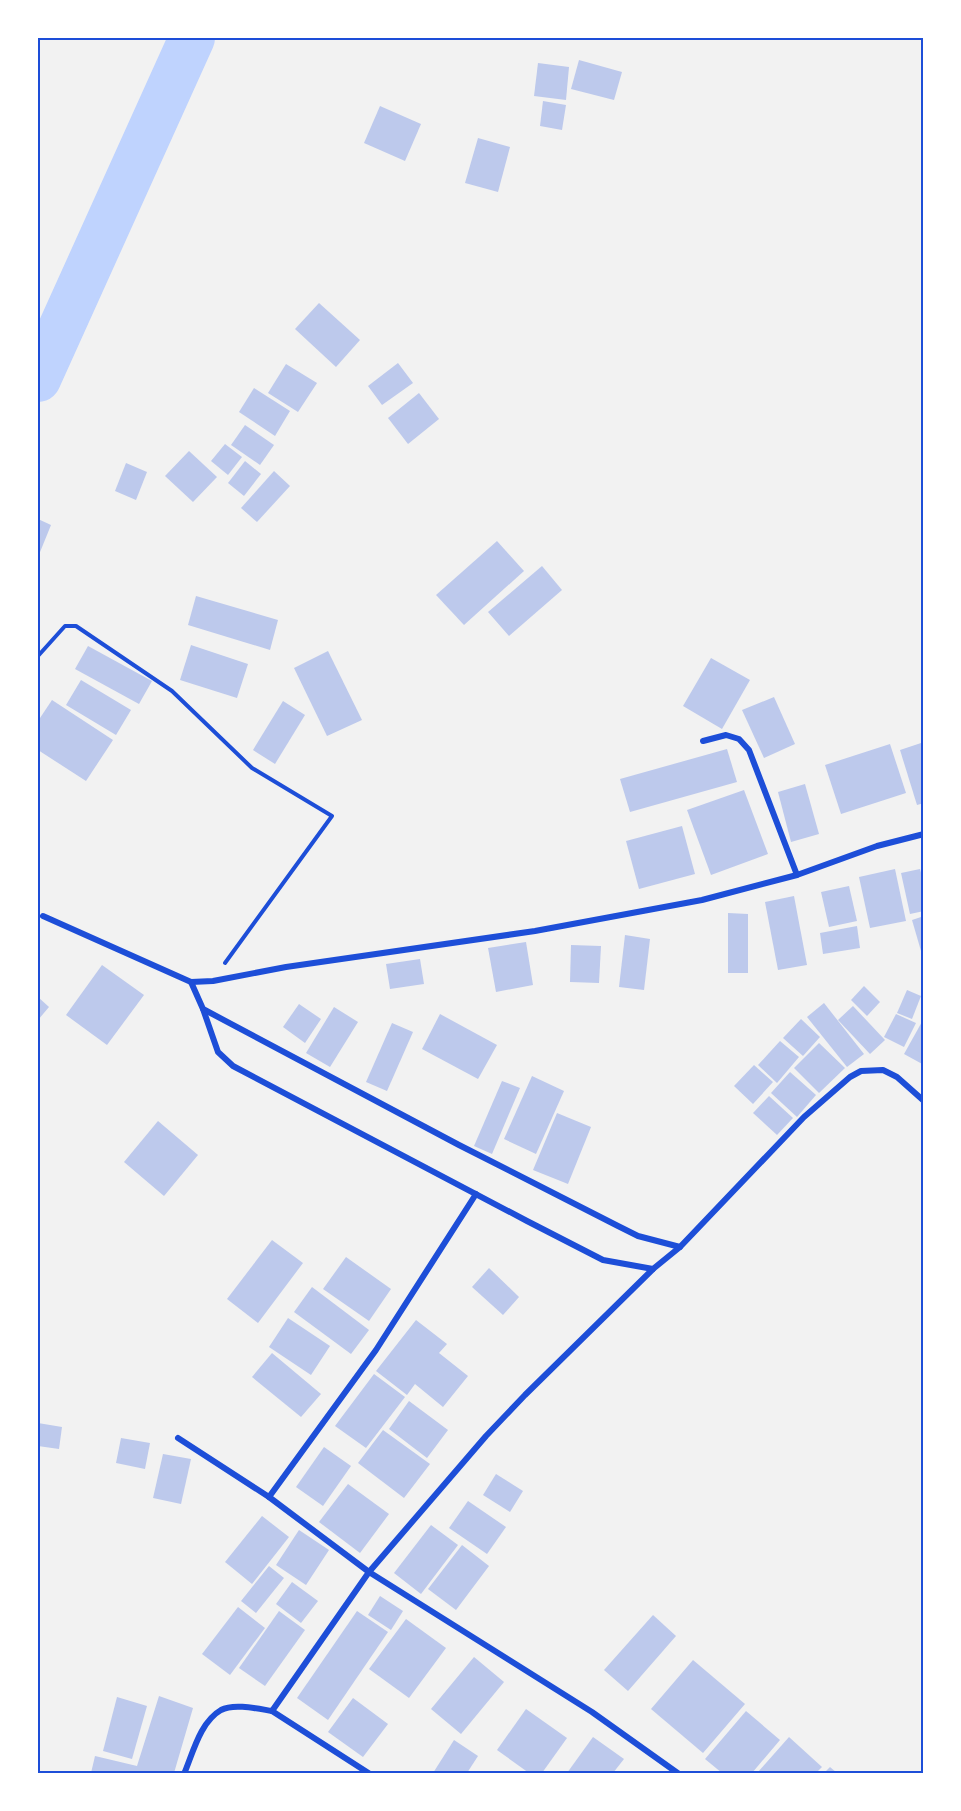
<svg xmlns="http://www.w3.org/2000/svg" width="961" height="1811" viewBox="0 0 961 1811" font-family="Mulish,sans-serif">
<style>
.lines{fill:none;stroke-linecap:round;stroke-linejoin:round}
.river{stroke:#bfd3fe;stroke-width:46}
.building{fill:#bdc9ec}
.path{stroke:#1d4ed8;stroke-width:4}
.minor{stroke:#1d4ed8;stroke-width:6}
.neatline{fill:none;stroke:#1d4ed8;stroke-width:2}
</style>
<rect width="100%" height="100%" fill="#f2f2f2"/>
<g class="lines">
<polyline class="river" points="38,379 192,38"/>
</g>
<g class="building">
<polygon points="579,60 622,72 614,100 571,89"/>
<polygon points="538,63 569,67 566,100 534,96"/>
<polygon points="543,101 566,105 562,130 540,126"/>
<polygon points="380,106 421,124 405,161 364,143"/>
<polygon points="478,138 510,147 498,192 465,183"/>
<polygon points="319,303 360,340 336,367 295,329"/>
<polygon points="398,363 413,383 382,405 368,386"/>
<polygon points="286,364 317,383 298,412 268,393"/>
<polygon points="254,388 290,411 275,436 239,412"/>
<polygon points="419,393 439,419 408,444 388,418"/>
<polygon points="245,425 274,445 260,465 231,445"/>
<polygon points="225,444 242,457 228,475 211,461"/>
<polygon points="189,451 217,477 193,502 165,476"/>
<polygon points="245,461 261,474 244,496 228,483"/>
<polygon points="126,463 147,472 136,500 115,491"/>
<polygon points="274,471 290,486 257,522 241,508"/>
<polygon points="38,519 51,525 38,557"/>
<polygon points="497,541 524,571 464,625 436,595"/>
<polygon points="542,566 562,590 509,636 488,612"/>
<polygon points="196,596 278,620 270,650 188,625"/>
<polygon points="191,645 248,664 237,698 180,680"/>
<polygon points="88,646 152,681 139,704 75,669"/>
<polygon points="328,651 362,720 327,736 294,668"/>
<polygon points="711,658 750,680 722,729 683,706"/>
<polygon points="81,680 131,710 116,735 66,705"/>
<polygon points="774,697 795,744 764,758 742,710"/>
<polygon points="52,700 113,740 86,781 38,750 38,721"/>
<polygon points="283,701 305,715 275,764 253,750"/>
<polygon points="924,742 924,803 917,805 900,750"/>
<polygon points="890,744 906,793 841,814 825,765"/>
<polygon points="727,749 737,782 630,812 620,779"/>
<polygon points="805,784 819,834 791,842 778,792"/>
<polygon points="744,790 768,854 711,875 687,810"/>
<polygon points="682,826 695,874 639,889 626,841"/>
<polygon points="895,869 906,921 870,928 859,877"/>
<polygon points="920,869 924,884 924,911 910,914 901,873"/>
<polygon points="849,886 857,921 829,927 821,892"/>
<polygon points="794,896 807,965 778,970 765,902"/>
<polygon points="728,913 748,914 748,973 728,973"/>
<polygon points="924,916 924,950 921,951 912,920"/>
<polygon points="857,926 860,948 823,954 820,933"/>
<polygon points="625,935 650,939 644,990 619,987"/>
<polygon points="526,942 533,985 496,992 488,948"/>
<polygon points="571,945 601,946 599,983 570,982"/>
<polygon points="420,959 424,984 390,989 386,964"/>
<polygon points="102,965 144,995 107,1045 66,1015"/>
<polygon points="864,986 880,1002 867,1016 851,1000"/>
<polygon points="907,990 921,996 912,1019 897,1013"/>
<polygon points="38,997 49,1007 38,1020"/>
<polygon points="824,1003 864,1054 847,1067 807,1017"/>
<polygon points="299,1004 321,1019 305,1043 283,1027"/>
<polygon points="853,1006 885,1040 870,1054 838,1020"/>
<polygon points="334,1007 358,1022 330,1067 306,1053"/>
<polygon points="440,1014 497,1045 478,1079 422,1049"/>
<polygon points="896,1014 916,1023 904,1047 884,1037"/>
<polygon points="801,1019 820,1037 803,1056 783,1038"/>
<polygon points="923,1020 924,1020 924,1065 904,1054"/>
<polygon points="392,1023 413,1032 387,1091 366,1082"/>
<polygon points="780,1041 799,1057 777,1083 758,1065"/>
<polygon points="819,1043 845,1068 819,1093 794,1068"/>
<polygon points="754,1065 773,1082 753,1104 734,1086"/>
<polygon points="790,1072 816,1095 797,1117 771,1093"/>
<polygon points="532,1076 564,1091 536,1154 504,1139"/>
<polygon points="502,1081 520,1088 492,1154 474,1146"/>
<polygon points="769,1096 793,1118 777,1135 753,1113"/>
<polygon points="557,1113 591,1127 568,1184 533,1170"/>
<polygon points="158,1121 198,1155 164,1196 124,1162"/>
<polygon points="272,1240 303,1263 258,1323 227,1299"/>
<polygon points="346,1257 391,1289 369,1321 323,1289"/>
<polygon points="489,1268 519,1297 503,1315 472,1287"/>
<polygon points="312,1287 369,1330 351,1354 294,1312"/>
<polygon points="288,1318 330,1346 311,1375 269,1347"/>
<polygon points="416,1320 447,1344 439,1353 468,1376 443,1407 415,1384 407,1395 376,1371"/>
<polygon points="272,1353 321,1394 301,1417 252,1377"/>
<polygon points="374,1374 405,1397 366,1448 335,1426"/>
<polygon points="409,1401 448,1430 427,1458 389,1429"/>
<polygon points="38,1423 62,1427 59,1449 38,1446"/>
<polygon points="383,1430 430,1464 404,1498 358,1463"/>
<polygon points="121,1438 150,1443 145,1469 116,1463"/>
<polygon points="324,1447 351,1466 323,1506 296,1487"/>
<polygon points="163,1454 191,1459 181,1504 153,1498"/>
<polygon points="496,1474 523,1491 510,1512 483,1495"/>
<polygon points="348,1484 389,1514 360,1553 319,1522"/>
<polygon points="468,1501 506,1527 487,1554 449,1528"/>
<polygon points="262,1516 289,1537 252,1584 225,1562"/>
<polygon points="431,1525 458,1545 421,1594 394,1573"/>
<polygon points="299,1530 329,1550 306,1585 276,1565"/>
<polygon points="462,1545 489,1566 456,1610 428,1589"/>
<polygon points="269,1566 284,1578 256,1613 241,1601"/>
<polygon points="292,1582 318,1601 301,1623 276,1604"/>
<polygon points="380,1596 403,1611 391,1630 368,1615"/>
<polygon points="238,1607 265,1628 230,1675 202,1654"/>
<polygon points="279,1611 305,1630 265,1686 239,1668"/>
<polygon points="357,1611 388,1632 328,1720 297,1698"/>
<polygon points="653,1615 676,1636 628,1691 604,1670"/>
<polygon points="406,1619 446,1648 409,1698 369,1669"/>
<polygon points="474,1657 504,1682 461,1734 431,1709"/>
<polygon points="693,1660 745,1704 703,1753 651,1709"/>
<polygon points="159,1696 193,1708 174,1773 91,1773 95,1756 137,1766"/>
<polygon points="117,1697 147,1706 132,1759 103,1751"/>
<polygon points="353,1698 388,1724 363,1757 328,1732"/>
<polygon points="526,1709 567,1738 542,1773 529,1773 497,1750"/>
<polygon points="746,1711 780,1740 752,1773 722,1773 705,1759"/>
<polygon points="593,1737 624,1759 613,1773 567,1773"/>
<polygon points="789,1737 822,1767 816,1773 757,1773"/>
<polygon points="454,1740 478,1756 467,1773 433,1773"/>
<polygon points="830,1767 837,1773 824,1773"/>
</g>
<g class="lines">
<polyline class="path" points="38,656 65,626 76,626 172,691 252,768 332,816 225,963"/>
<g class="minor">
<polyline points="703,741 726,735 739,739 749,750 797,875"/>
<polyline points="43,916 191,982 213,981 286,967 535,931 702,900 797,875 877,846 924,834"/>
<polyline points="191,982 203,1009 459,1145 618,1226 638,1236 680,1247"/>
<polyline points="203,1009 218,1052 233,1066 527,1221 603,1260 653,1269"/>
<polyline points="178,1438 269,1497 369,1572 592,1712 679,1774"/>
<polyline points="269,1497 376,1350 476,1194"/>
<polyline points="272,1711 370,1774"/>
<path d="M184 1774C193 1753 200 1722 221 1710 234 1703 259 1709 272 1711L369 1572 486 1436 525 1395 653 1269 680 1247 804 1117 850 1077 861 1071 883 1070 897 1077 924 1101"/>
</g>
</g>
<rect width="961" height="1811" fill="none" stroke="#ffffff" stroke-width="78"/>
<rect x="39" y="39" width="883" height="1733" class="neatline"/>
</svg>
